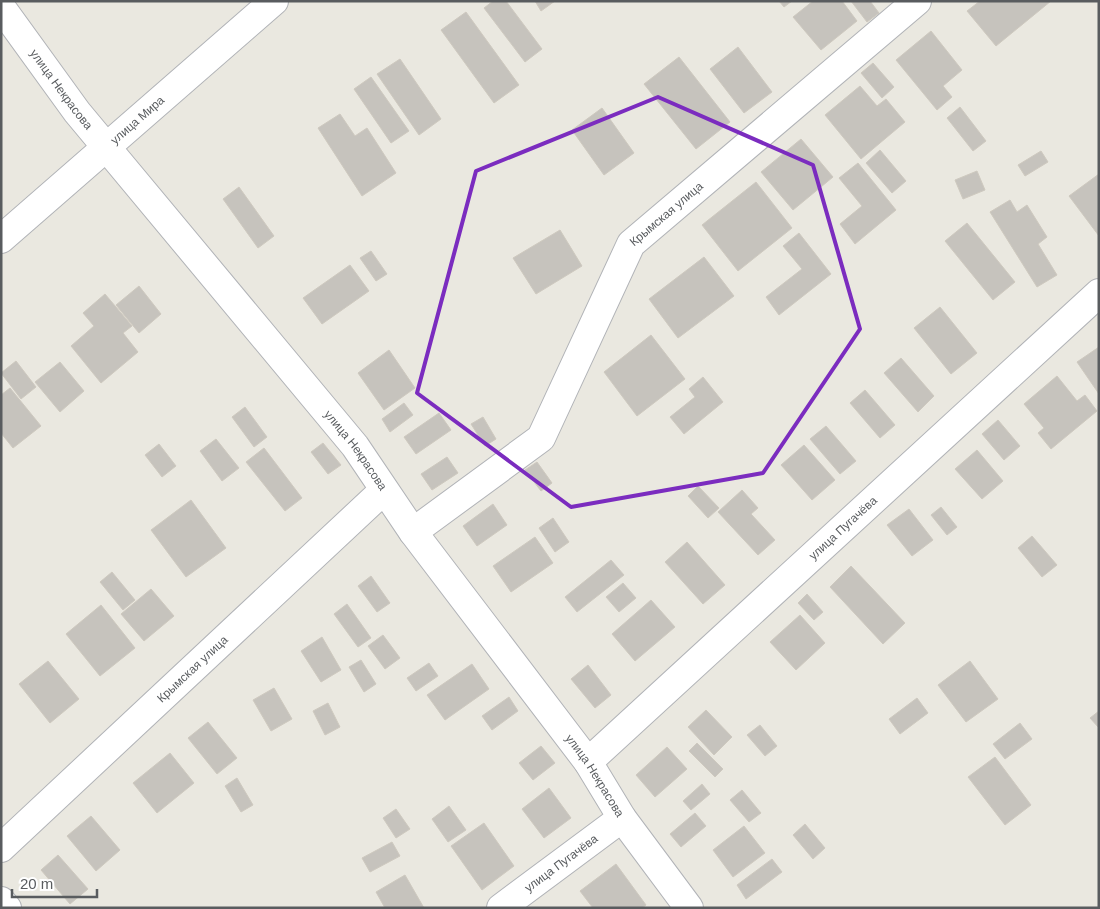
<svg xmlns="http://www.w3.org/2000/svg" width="1100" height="909" viewBox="0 0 1100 909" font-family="Helvetica,sans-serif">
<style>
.building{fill:#c6c3bd;stroke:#cec9bf}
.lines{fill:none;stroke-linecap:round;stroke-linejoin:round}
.minor-casing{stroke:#b1b3b7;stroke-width:30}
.tertiary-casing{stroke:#b1b3b7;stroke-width:30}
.minor{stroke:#fff;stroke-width:28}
.tertiary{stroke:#fff;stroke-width:28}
.marked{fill:none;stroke:#7b2cbf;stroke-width:4;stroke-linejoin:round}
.labels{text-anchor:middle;stroke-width:5;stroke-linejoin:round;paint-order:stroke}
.street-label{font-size:12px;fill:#595c5f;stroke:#fff}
</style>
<rect width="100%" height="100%" fill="#eae8e0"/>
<g class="building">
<polygon points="493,1 506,1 542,49 525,62 484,8"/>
<polygon points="535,1 555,1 541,11"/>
<polygon points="779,1 792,1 784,7"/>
<polygon points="813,1 842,1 857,21 821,50 793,17"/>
<polygon points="851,1 870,1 879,13 867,22"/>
<polygon points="980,1 1051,1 996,46 967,11"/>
<polygon points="466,12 519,85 494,103 441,30"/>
<polygon points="931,31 962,70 943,86 952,97 937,110 896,60"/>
<polygon points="738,47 772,92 744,113 710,69"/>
<polygon points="679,57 730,122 696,149 644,84"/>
<polygon points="400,59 441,119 419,135 377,74"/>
<polygon points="873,63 894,87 882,98 861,73"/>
<polygon points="371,77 409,131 391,143 354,89"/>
<polygon points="860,86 877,106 886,99 905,122 861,159 825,115"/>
<polygon points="960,107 986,141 973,151 947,118"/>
<polygon points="602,108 634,153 604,175 572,130"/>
<polygon points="340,114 355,136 367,128 396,173 362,196 318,128"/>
<polygon points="801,139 833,177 793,210 761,172"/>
<polygon points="880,150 906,181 892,193 866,163"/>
<polygon points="1041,151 1048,162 1025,176 1018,165"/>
<polygon points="858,163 896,210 855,244 840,224 862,206 839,178"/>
<polygon points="977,171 985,190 963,199 955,180"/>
<polygon points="1099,174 1099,236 1069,196"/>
<polygon points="756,182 792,228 738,271 702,225"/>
<polygon points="239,187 274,236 258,248 223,199"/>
<polygon points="1010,200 1017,212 1027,205 1047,237 1038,244 1057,275 1037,287 990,212"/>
<polygon points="967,223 1015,282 993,300 945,241"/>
<polygon points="560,230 582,266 536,294 513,258"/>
<polygon points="799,233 831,274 779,315 766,297 802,269 783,246"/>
<polygon points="371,251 387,274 376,281 360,258"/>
<polygon points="704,257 734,296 678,338 649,299"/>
<polygon points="350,265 369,291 322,324 303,298"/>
<polygon points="139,286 161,314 139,333 116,305"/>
<polygon points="105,294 132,326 123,333 138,352 101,383 71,346 94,326 83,313"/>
<polygon points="940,307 977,353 951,374 914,328"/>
<polygon points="651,335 685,379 637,416 604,372"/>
<polygon points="1099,347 1099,394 1077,362"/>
<polygon points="389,350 415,388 384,410 358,373"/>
<polygon points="901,358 934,396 918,412 884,373"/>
<polygon points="16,361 36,387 21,399 1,373"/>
<polygon points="60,362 84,391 60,412 35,382"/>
<polygon points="1057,376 1077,401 1085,395 1097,411 1051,449 1038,433 1044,428 1024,404"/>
<polygon points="703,377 723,402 684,434 670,417 695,397 689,389"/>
<polygon points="10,388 41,426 13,448 1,433 1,395"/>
<polygon points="865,390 895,425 880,438 850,403"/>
<polygon points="404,403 413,415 390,432 382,419"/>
<polygon points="245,407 267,437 254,447 232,417"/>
<polygon points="439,413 451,430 416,454 404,437"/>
<polygon points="483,417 496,439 485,446 471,424"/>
<polygon points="998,420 1020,446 1004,460 982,434"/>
<polygon points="826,426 856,461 840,474 810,439"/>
<polygon points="216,439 239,468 222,481 200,451"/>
<polygon points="323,443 341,465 328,474 311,452"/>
<polygon points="159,444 176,466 162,477 145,455"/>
<polygon points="804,445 835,480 812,500 781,465"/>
<polygon points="264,448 302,498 285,511 246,462"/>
<polygon points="977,450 1003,481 982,499 955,469"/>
<polygon points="447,457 458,473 432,490 421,474"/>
<polygon points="537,462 552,483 541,491 525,470"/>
<polygon points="698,486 719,508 708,518 688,496"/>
<polygon points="742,490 758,508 751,514 775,540 758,555 718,512"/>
<polygon points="191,500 226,548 186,577 151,530"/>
<polygon points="493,504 507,525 477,546 463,526"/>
<polygon points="941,507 957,527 947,535 931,515"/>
<polygon points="909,509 933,540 912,556 887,525"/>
<polygon points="553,518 569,542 555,552 539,528"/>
<polygon points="1032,536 1057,565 1042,577 1018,548"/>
<polygon points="535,537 553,563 511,592 493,566"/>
<polygon points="687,542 725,585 703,604 665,562"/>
<polygon points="611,560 624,575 577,612 565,597"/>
<polygon points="851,566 905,623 883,644 830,587"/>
<polygon points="112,572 135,600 123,610 100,582"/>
<polygon points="371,576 390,603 377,612 358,586"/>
<polygon points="623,583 636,598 619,612 606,597"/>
<polygon points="151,589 174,616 144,641 121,614"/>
<polygon points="807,594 823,612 814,620 798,603"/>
<polygon points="651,600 675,627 635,661 612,634"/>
<polygon points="347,604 371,638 358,647 334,614"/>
<polygon points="101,605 135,648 100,676 66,634"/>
<polygon points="800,615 825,643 796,670 770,642"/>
<polygon points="383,635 400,658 385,669 368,646"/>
<polygon points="322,637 341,670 321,682 301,651"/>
<polygon points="361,660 376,684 364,692 349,667"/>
<polygon points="48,661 79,699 50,723 19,684"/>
<polygon points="970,661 998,699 966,722 938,685"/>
<polygon points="429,663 438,676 416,691 407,678"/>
<polygon points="472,664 489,689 445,720 427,695"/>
<polygon points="588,665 611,695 595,708 571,679"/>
<polygon points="274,688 292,719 271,731 253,700"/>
<polygon points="509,697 518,711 492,730 482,716"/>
<polygon points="917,698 928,713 900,734 889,719"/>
<polygon points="328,703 340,727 325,735 313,711"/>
<polygon points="706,710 732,737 714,755 688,727"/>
<polygon points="1099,711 1099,728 1090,718"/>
<polygon points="208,722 237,758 217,774 188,738"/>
<polygon points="1020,723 1032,739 1005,759 993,744"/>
<polygon points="760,725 777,746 765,756 747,735"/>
<polygon points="697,743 723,769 715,777 689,751"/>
<polygon points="541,746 555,763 533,780 519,763"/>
<polygon points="667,747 687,769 655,797 636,775"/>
<polygon points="170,753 194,783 157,813 133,783"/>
<polygon points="995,757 1031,805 1005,825 968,777"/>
<polygon points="237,778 253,805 241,812 225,786"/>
<polygon points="702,784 710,794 691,810 683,801"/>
<polygon points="549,788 571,818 544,838 522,809"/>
<polygon points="742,790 761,813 749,822 730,800"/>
<polygon points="449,806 466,830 448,842 432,819"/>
<polygon points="396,809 410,829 396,838 383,818"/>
<polygon points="695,813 706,826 681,847 670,834"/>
<polygon points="91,816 120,850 96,871 67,836"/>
<polygon points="484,823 514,866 482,890 451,846"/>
<polygon points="805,824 825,848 813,859 793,835"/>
<polygon points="744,826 765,853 733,877 713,850"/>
<polygon points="392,842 400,856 370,872 362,858"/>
<polygon points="58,855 88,889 70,904 41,870"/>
<polygon points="772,859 782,872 746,899 737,885"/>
<polygon points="616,864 646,905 642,908 593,908 580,891"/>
<polygon points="405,875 424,908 385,908 376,892"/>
</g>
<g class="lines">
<g class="minor-casing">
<g id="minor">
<path id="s1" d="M1 7 77 112 355 446 413 532 588 762 622 818 689 908"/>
<path id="s2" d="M413 532 541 438 631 244 917 1"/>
<path id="s3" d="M588 762 1099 293"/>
<path id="s4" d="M1 848 384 490"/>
<polyline points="1,901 7,908"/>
<path id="s5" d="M501 908 622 818"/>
</g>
</g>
<g class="tertiary-casing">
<g id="tertiary">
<path id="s6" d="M1 239 274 1"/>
</g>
</g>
<use href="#minor" class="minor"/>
<use href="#tertiary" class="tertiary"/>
</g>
<path class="marked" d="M658 97 813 165 860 329 763 473 571 507 417 393 476 171Z"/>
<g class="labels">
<g class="street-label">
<text dy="4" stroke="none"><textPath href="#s1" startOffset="102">улица Некрасова</textPath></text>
<text dy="4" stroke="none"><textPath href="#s6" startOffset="181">улица Мира</textPath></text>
<text dy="4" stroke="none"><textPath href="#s2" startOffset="419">Крымская улица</textPath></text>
<text dy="4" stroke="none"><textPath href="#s1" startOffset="568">улица Некрасова</textPath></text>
<text dy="4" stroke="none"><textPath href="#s3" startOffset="346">улица Пугачёва</textPath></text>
<text dy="4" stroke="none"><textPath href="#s4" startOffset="262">Крымская улица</textPath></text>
<text dy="4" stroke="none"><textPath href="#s1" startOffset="972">улица Некрасова</textPath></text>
<text dy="4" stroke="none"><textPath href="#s5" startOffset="75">улица Пугачёва</textPath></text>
</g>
</g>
<rect width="1100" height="909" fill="none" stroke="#595c5f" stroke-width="5"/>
<path d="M12 889v8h85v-8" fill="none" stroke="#595c5f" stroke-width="2.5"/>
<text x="20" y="889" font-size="15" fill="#595c5f" stroke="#ffffff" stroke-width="4" paint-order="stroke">20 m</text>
</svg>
